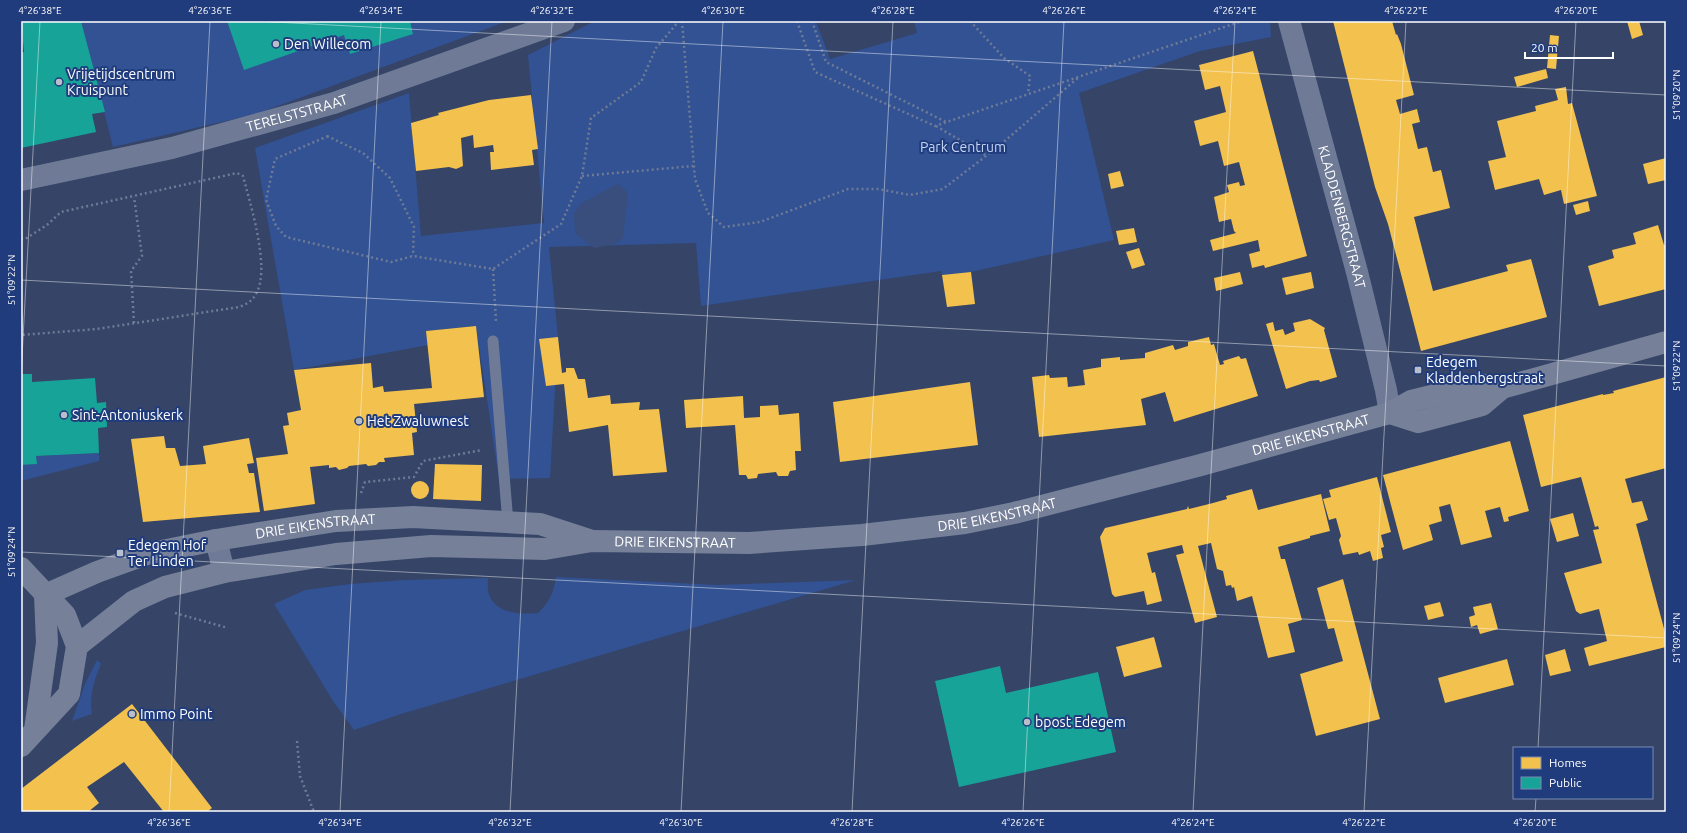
<svg xmlns="http://www.w3.org/2000/svg" width="1687" height="833" viewBox="0 0 1687 833" font-family="Ubuntu,sans-serif">
<style>
.green{fill:#325293}
.water{fill:#394e7c}
.homes{fill:#f2c14e}
.public{fill:#17a398}
.lines{fill:none;stroke-linecap:round;stroke-linejoin:round}
.path{stroke:#6f7b96;stroke-width:2.5;stroke-dasharray:2 3;stroke-linecap:butt}
.lane{stroke:#6f7b96;stroke-width:11}
.street{stroke:#6f7b96;stroke-width:22}
.secondary{stroke:#768099;stroke-width:22}
.ticks{fill:none;stroke:#fff;stroke-width:1;stroke-opacity:0.45}
.poi-dot{fill:#b8beca;stroke:#203c7c;stroke-width:1.5}
.labels{text-anchor:middle;stroke-width:4;stroke-linejoin:round;paint-order:stroke}
.poi-label{font-size:14px;fill:#fff;stroke:#203c7c;text-anchor:start}
.street-label{font-size:14px;fill:#fff;stroke:#203c7c}
.park-label{font-size:14px;fill:#c5d5f5;stroke:#203c7c}
.neatline{fill:none;stroke:#fff;stroke-width:1.5}
.ticks-label{font-size:10px;text-anchor:middle;fill:#fff}
</style>
<rect width="100%" height="100%" fill="#354467"/>
<g class="green">
<polygon points="81,21 508,21 256,114 113,147"/>
<polygon points="595,21 816,21 830,59 917,33 914,21 1270,21 1271,37 1200,51 1079,93 1114,240 971,272 942,275 941,271 701,306 696,243 549,247 558,337 550,478 499,479 476,326 426,331 428,345 294,370 255,148 409,93 421,236 544,223 528,55"/>
<polygon points="99,453 99,461 21,481 21,465 36,464 36,456"/>
<path d="M556 577 717 585 856 580 401 714 354 730 333 701 274 604 305 590 350 584 405 580 488 578C488 583 487 592 490 597 500 615 520 614 538 613 550 601 553 594 556 577Z"/>
<path d="M97 660 101 664C94 681 89 695 92 714L72 721 85 684Z"/>
</g>
<polygon class="water" points="618,184 628,193 623,238 614,244 594,248 575,233 574,213 582,203"/>
<g class="homes">
<polygon points="1333,21 1392,21 1396,35 1397,34 1401,44 1414,95 1396,100 1400,114 1417,109 1420,122 1412,124 1418,149 1427,147 1433,172 1441,170 1450,208 1414,217 1433,291 1508,271 1506,265 1531,259 1547,317 1421,351 1388,224 1375,187"/>
<polygon points="1627,21 1639,21 1643,35 1632,39"/>
<polygon points="1550,35 1559,36 1556,69 1547,68"/>
<polygon points="1253,51 1307,256 1265,268 1264,265 1252,268 1249,254 1260,251 1258,240 1213,251 1210,240 1236,233 1234,231 1231,219 1219,222 1214,197 1229,192 1227,185 1239,182 1240,186 1245,185 1239,162 1224,166 1218,141 1200,146 1194,121 1226,112 1220,86 1205,90 1199,65"/>
<polygon points="1546,69 1548,78 1517,87 1514,77"/>
<polygon points="1566,87 1568,104 1572,103 1597,196 1564,204 1561,190 1544,195 1539,179 1495,190 1488,161 1506,157 1497,121 1536,111 1535,106 1558,100 1555,89"/>
<polygon points="531,95 538,149 532,150 534,165 491,170 490,152 494,152 493,145 474,148 473,135 461,138 463,166 456,169 449,167 416,171 411,123 439,115 438,113 489,100"/>
<polygon points="1666,158 1666,180 1648,184 1643,164"/>
<polygon points="1120,171 1124,186 1111,189 1108,174"/>
<polygon points="1588,201 1590,211 1576,215 1573,205"/>
<polygon points="1658,225 1664,245 1666,245 1666,289 1599,306 1588,266 1614,258 1612,250 1636,244 1633,233"/>
<polygon points="1134,228 1137,242 1119,245 1116,231"/>
<polygon points="1139,248 1145,265 1132,269 1126,252"/>
<polygon points="971,272 975,304 947,307 942,275"/>
<polygon points="1240,272 1243,284 1216,291 1214,278"/>
<polygon points="1311,272 1314,288 1286,295 1282,278"/>
<polygon points="1310,319 1325,328 1324,330 1337,377 1320,382 1319,380 1310,381 1286,389 1266,324 1273,322 1275,331 1283,329 1285,335 1295,331 1293,323"/>
<polygon points="476,326 484,397 414,404 417,432 412,433 414,455 384,458 385,462 379,462 376,465 368,466 366,464 349,466 347,468 339,470 336,467 329,468 329,465 310,467 315,504 264,511 256,458 288,454 283,426 289,425 287,413 301,410 294,370 371,363 373,388 383,386 384,392 432,388 426,331"/>
<polygon points="558,337 562,373 566,372 566,368 574,368 578,379 585,379 588,398 610,395 611,404 640,402 639,410 659,409 667,472 613,476 608,425 569,432 564,384 546,386 539,339"/>
<polygon points="1209,337 1211,345 1214,344 1220,365 1224,364 1223,361 1239,356 1241,359 1246,358 1258,396 1174,422 1165,392 1141,399 1146,425 1039,437 1032,377 1049,375 1050,378 1067,377 1068,387 1085,385 1083,370 1101,367 1101,359 1120,357 1120,360 1145,358 1145,353 1173,345 1175,350 1188,346 1188,342"/>
<polygon points="1666,377 1666,468 1625,479 1632,503 1642,501 1648,520 1636,524 1666,636 1666,647 1589,666 1584,648 1607,641 1599,609 1580,614 1576,611 1564,573 1602,563 1593,530 1599,529 1598,526 1595,527 1581,477 1541,487 1523,415 1603,394 1603,395 1614,393 1613,391"/>
<polygon points="970,382 978,445 840,462 833,402"/>
<polygon points="743,396 744,418 760,417 760,406 778,405 779,415 799,413 801,451 795,451 796,470 790,471 788,476 778,476 776,472 758,474 757,478 748,479 746,475 739,475 735,425 686,428 684,400"/>
<polygon points="164,436 166,448 175,448 180,466 206,464 203,446 249,438 254,463 247,464 249,473 254,473 260,512 143,522 131,439"/>
<polygon points="1510,441 1529,511 1508,517 1509,521 1504,522 1500,507 1485,511 1492,537 1461,545 1450,504 1439,507 1442,521 1429,525 1433,540 1403,550 1383,475"/>
<polygon points="435,464 482,465 481,501 433,499"/>
<polygon points="1377,477 1391,532 1381,535 1384,547 1381,548 1383,558 1373,561 1370,551 1359,555 1358,552 1343,555 1339,540 1341,536 1336,518 1329,520 1323,499 1331,497 1329,490"/>
<circle cx="420" cy="490" r="9"/>
<polygon points="1252,489 1258,510 1321,494 1330,531 1310,536 1310,538 1278,547 1281,559 1285,559 1302,620 1288,624 1295,652 1268,658 1252,596 1237,601 1234,587 1232,588 1231,585 1226,586 1223,571 1217,569 1211,543 1198,546 1217,617 1195,623 1176,555 1184,553 1182,545 1147,553 1152,573 1155,572 1162,601 1147,605 1144,591 1115,597 1112,594 1100,537 1105,528 1187,509 1188,506 1189,509 1213,503 1227,499 1226,496"/>
<polygon points="1573,513 1579,536 1557,542 1550,519"/>
<polygon points="1343,579 1380,719 1316,736 1300,674 1343,661 1334,628 1328,629 1317,588"/>
<polygon points="1440,602 1444,616 1428,620 1424,606"/>
<polygon points="1491,603 1498,629 1480,634 1477,625 1471,627 1469,617 1475,615 1473,607"/>
<polygon points="1154,637 1162,667 1124,677 1116,647"/>
<polygon points="1565,649 1571,671 1550,676 1545,655"/>
<polygon points="1507,659 1514,685 1445,703 1438,678"/>
<polygon points="132,704 212,808 207,812 164,812 124,762 87,787 99,803 88,812 21,812 21,789"/>
</g>
<g class="public">
<polygon points="21,21 81,21 105,112 92,114 96,132 21,148 21,53 24,52"/>
<polygon points="227,21 410,21 413,34 350,54 344,35 244,70"/>
<polygon points="21,374 32,374 32,382 95,378 97,403 106,402 107,427 98,428 99,453 36,456 37,464 21,465"/>
<polygon points="1000,666 1006,693 1098,672 1116,752 959,787 935,681"/>
</g>
<g class="lines">
<g class="path">
<polyline points="682,21 695,179 708,213 724,227 760,222 848,189 878,189 910,195 943,189 999,146 1079,77"/>
<polyline points="797,21 815,72 935,126 1242,21"/>
<polyline points="812,21 826,62 946,122"/>
<polyline points="970,21 1004,58 1030,76 1028,94"/>
<polyline points="936,126 987,156"/>
<polyline points="327,136 363,153 390,178 414,227 413,256"/>
<polyline points="328,136 275,159 266,200 276,226 286,237 391,262 413,256 493,269 561,224 582,176 591,118 641,82 656,48 679,21"/>
<polyline points="582,176 693,166"/>
<path d="M21 239H25L47 225 61 212 237 173 243 176C250 203 271 269 256 294 252 301 247 304 239 307L97 329 21 335"/>
<polyline points="493,269 496,321"/>
<polyline points="134,323 131,271 142,256 134,197"/>
<polyline points="361,493 365,482 414,477 423,461 482,450"/>
<polyline points="175,613 228,628"/>
<polyline points="297,741 300,776 314,812"/>
</g>
<polyline class="lane" points="493,341 508,523"/>
<g class="street">
<path id="s1" d="M1289 21 1357 272 1386 390 1390 413"/>
<path id="s2" d="M21 180 172 148 334 103 564 21"/>
<polyline points="216,540 224,572"/>
</g>
<g class="secondary">
<polyline points="1390,413 1418,422 1482,405 1502,388 1666,342"/>
<polyline points="21,568 65,615 77,646 69,694 21,746"/>
<path id="s3" d="M45 595 97 572 147 554 216 540 336 521 413 517 540 524 589 540"/>
<path id="s4" d="M77 646 134 601 165 587 224 572 336 554 431 546 545 549 592 541 749 543 862 535 965 523 1014 513 1197 466 1390 413 1411 401 1480 384 1502 388"/>
<polyline points="35,730 47,643 45,595"/>
</g>
</g>
<path class="ticks" d="M255 21 1666 95M21 280 1666 366M21 376 40 21M21 552 1666 638M1538 748 1576 21M169 812 210 21M340 812 381 21M510 812 552 21M681 812 723 21M852 812 893 21M1023 812 1064 21M1193 812 1235 21M1364 812 1406 21M1535 812 1536 798"/>
<g class="poi-dot">
<circle cx="276" cy="44" r="4"/>
<circle cx="59" cy="82" r="4"/>
<rect x="1414" y="366" width="8" height="8" rx="2"/>
<circle cx="64" cy="415" r="4"/>
<circle cx="359" cy="421" r="4"/>
<rect x="116" y="549" width="8" height="8" rx="2"/>
<circle cx="132" cy="714" r="4"/>
<circle cx="1027" cy="722" r="4"/>
</g>
<g class="labels">
<g class="poi-label">
<text x="284" y="49">Den Willecom</text>
<text x="67" y="79">Vrijetijdscentrum<tspan x="67" dy="16">Kruispunt</tspan></text>
<text x="1426" y="367">Edegem<tspan x="1426" dy="16">Kladdenbergstraat</tspan></text>
<text x="72" y="420">Sint-Antoniuskerk</text>
<text x="367" y="426">Het Zwaluwnest</text>
<text x="128" y="550">Edegem Hof<tspan x="128" dy="16">Ter Linden</tspan></text>
<text x="140" y="719">Immo Point</text>
<text x="1035" y="727">bpost Edegem</text>
</g>
<g class="street-label">
<text dy="5" stroke="none"><textPath href="#s2" startOffset="284">TERELSTSTRAAT</textPath></text>
<text dy="5" stroke="none"><textPath href="#s1" startOffset="203">KLADDENBERGSTRAAT</textPath></text>
<text dy="5" stroke="none"><textPath href="#s4" startOffset="1269">DRIE EIKENSTRAAT</textPath></text>
<text dy="5" stroke="none"><textPath href="#s4" startOffset="945">DRIE EIKENSTRAAT</textPath></text>
<text dy="5" stroke="none"><textPath href="#s3" startOffset="281">DRIE EIKENSTRAAT</textPath></text>
<text dy="5" stroke="none"><textPath href="#s4" startOffset="621">DRIE EIKENSTRAAT</textPath></text>
</g>
<g class="park-label">
<text x="963" y="152">Park Centrum</text>
</g>
</g>
<rect width="1687" height="833" fill="none" stroke="#203c7c" stroke-width="44"/>
<rect x="1513" y="747" width="140" height="52" fill="#203c7c" stroke="#798ab0"/>
<rect x="1521" y="757" width="20" height="12" fill="#f2c14e" stroke="#798ab0"/>
<text x="1549" y="767" font-size="12" fill="#ffffff">Homes</text>
<rect x="1521" y="777" width="20" height="12" fill="#17a398" stroke="#798ab0"/>
<text x="1549" y="787" font-size="12" fill="#ffffff">Public</text>
<path d="M1525 52v6h88v-6" fill="none" stroke="#ffffff" stroke-width="2"/>
<text x="1531" y="52" font-size="12" fill="#ffffff" stroke="#203c7c" stroke-width="3" paint-order="stroke">20 m</text>
<rect x="22" y="22" width="1643" height="789" class="neatline"/>
<g class="ticks-label">
<text x="40" y="14">4°26'38"E</text>
<text x="210" y="14">4°26'36"E</text>
<text x="381" y="14">4°26'34"E</text>
<text x="552" y="14">4°26'32"E</text>
<text x="723" y="14">4°26'30"E</text>
<text x="893" y="14">4°26'28"E</text>
<text x="1064" y="14">4°26'26"E</text>
<text x="1235" y="14">4°26'24"E</text>
<text x="1406" y="14">4°26'22"E</text>
<text x="1576" y="14">4°26'20"E</text>
<text transform="translate(1676 95) rotate(-90)" y="4">51°09'20"N</text>
<text transform="translate(11 280) rotate(-90)" y="4">51°09'22"N</text>
<text transform="translate(1676 366) rotate(-90)" y="4">51°09'22"N</text>
<text transform="translate(11 552) rotate(-90)" y="4">51°09'24"N</text>
<text transform="translate(1676 638) rotate(-90)" y="4">51°09'24"N</text>
<text x="169" y="826">4°26'36"E</text>
<text x="340" y="826">4°26'34"E</text>
<text x="510" y="826">4°26'32"E</text>
<text x="681" y="826">4°26'30"E</text>
<text x="852" y="826">4°26'28"E</text>
<text x="1023" y="826">4°26'26"E</text>
<text x="1193" y="826">4°26'24"E</text>
<text x="1364" y="826">4°26'22"E</text>
<text x="1535" y="826">4°26'20"E</text>
</g>
</svg>
